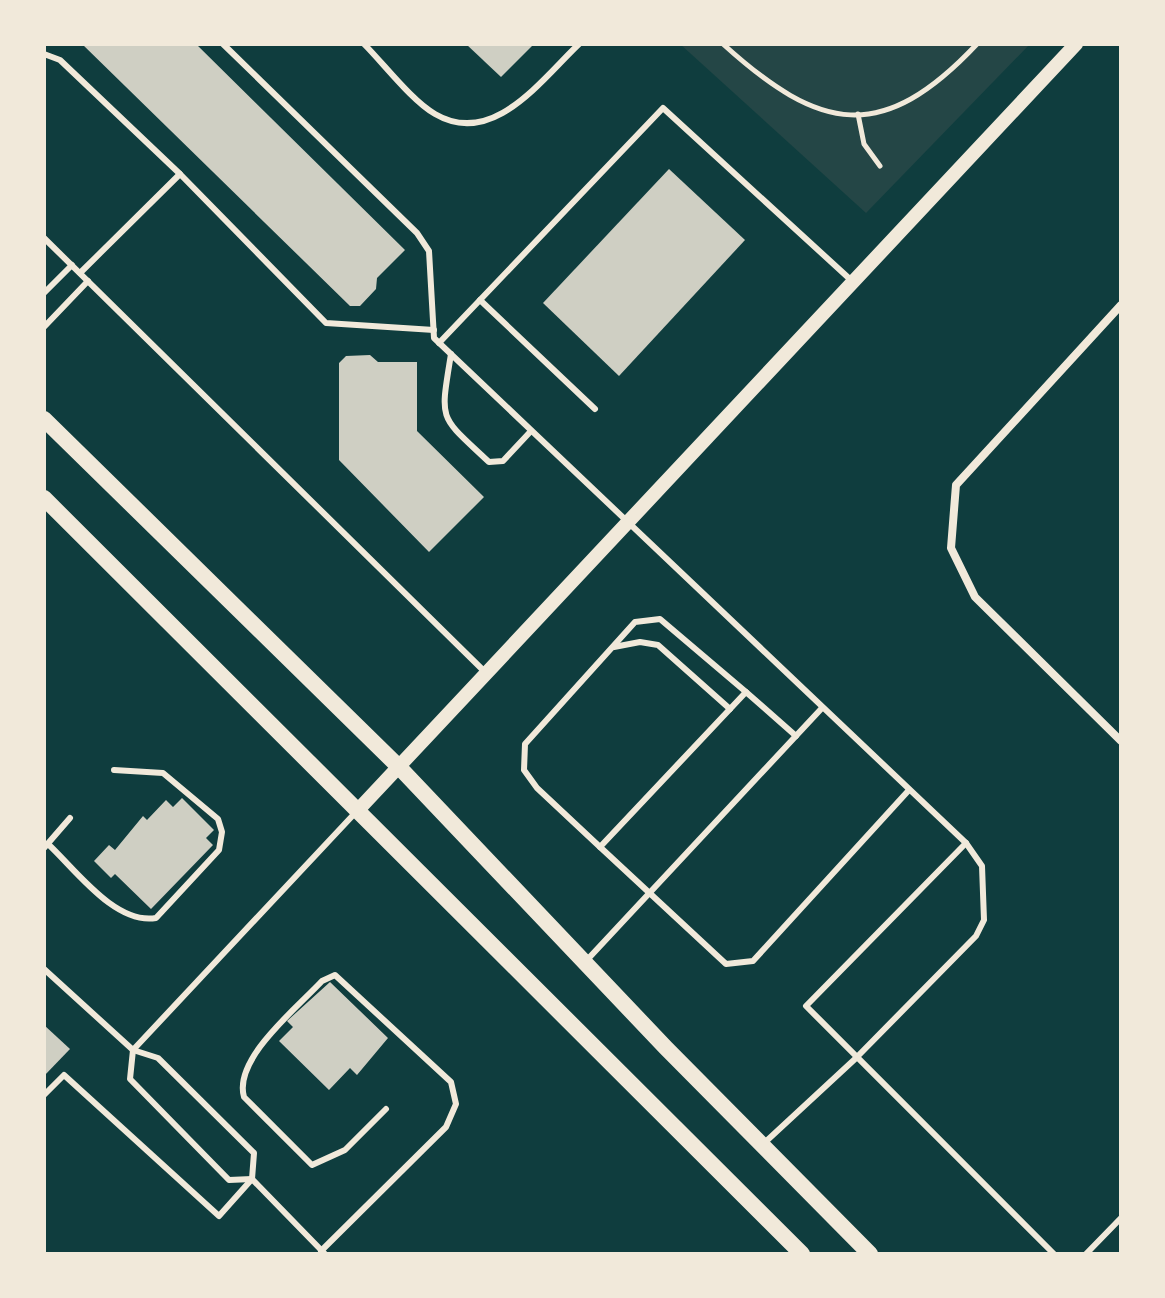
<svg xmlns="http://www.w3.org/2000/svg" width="1165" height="1298" viewBox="0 0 1165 1298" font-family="Overpass,sans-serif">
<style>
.green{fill:#244646}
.building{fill:#cfcfc3}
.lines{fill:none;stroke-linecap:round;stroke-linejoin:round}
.path{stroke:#f1e9da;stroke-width:5}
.service{stroke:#f1e9da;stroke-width:6}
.minor{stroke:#f1e9da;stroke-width:8}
.tertiary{stroke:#f1e9da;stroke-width:14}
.secondary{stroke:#f1e9da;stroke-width:16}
</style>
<rect width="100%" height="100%" fill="#0f3d3e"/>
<polygon class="green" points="680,44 1030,44 866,213"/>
<g class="building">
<polygon points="82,44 196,44 405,250 377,278 376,289 360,306 350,306"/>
<polygon points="466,44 534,44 501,77"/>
<polygon points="669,169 745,240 619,376 543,303"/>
<polygon points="370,355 378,362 417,362 417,431 484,497 429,552 339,460 339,363 346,356"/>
<polygon points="182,798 214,830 206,838 213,845 151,909 115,874 111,878 94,861 109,845 115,850 143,816 147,820 166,800 173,807"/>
<polygon points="330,982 388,1038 357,1075 350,1068 329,1090 279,1041 293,1027 287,1021"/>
<polygon points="44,1025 70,1049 44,1076"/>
</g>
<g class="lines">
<g class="path">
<path d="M723 44C820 132 882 145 977 44"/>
<polyline points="858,114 864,144 880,166"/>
</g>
<g class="service">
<polyline points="223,44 417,233 429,251 434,338 966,843 982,866 984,920 976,936 855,1059 762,1145"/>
<path d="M364 44C384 64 412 101 435 114 493 148 541 80 579 44"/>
<polyline points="44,54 60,60 180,174 326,323 434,330"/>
<polyline points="44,238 486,673"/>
<polyline points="80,273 180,174"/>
<polyline points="44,293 72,265"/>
<polyline points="480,300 595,409"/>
<polyline points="44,327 88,281"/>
<polyline points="439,343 663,108 852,281"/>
<path d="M451 354C440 423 438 414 489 462L503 461 531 431"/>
<polyline points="614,647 640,642 658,645 730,709"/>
<polyline points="796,736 746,692 600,847 726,964 753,961 909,790"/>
<polyline points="966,843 806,1006 1054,1254"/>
<path d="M48 844C75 869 115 925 156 918L219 850 222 832 218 819 163 773 114 770"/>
<polyline points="600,847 537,788 524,770 525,744 635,622 660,619 746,692"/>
<polyline points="44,848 70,818"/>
<polyline points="587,960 822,708"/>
<polyline points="44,969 133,1050 158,1058 254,1153 252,1179 219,1216 64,1075 44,1095"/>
<path d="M321 1251 446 1127 456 1104 451 1082 335 975 322 981C297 1008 233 1059 244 1097L312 1165 345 1150 386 1109"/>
<polyline points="325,1254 252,1179 229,1180 130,1079 133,1050 356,812"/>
<polyline points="1086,1254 1121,1218"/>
</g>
<polyline class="minor" points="1121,305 956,485 951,548 975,597 1121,741"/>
<polyline class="tertiary" points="359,809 1076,44"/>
<g class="secondary">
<polyline points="44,419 400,768 666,1048 870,1254"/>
<polyline points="44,498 802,1254"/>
</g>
</g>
<rect width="1165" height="1298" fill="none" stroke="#f1e9da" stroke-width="92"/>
</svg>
